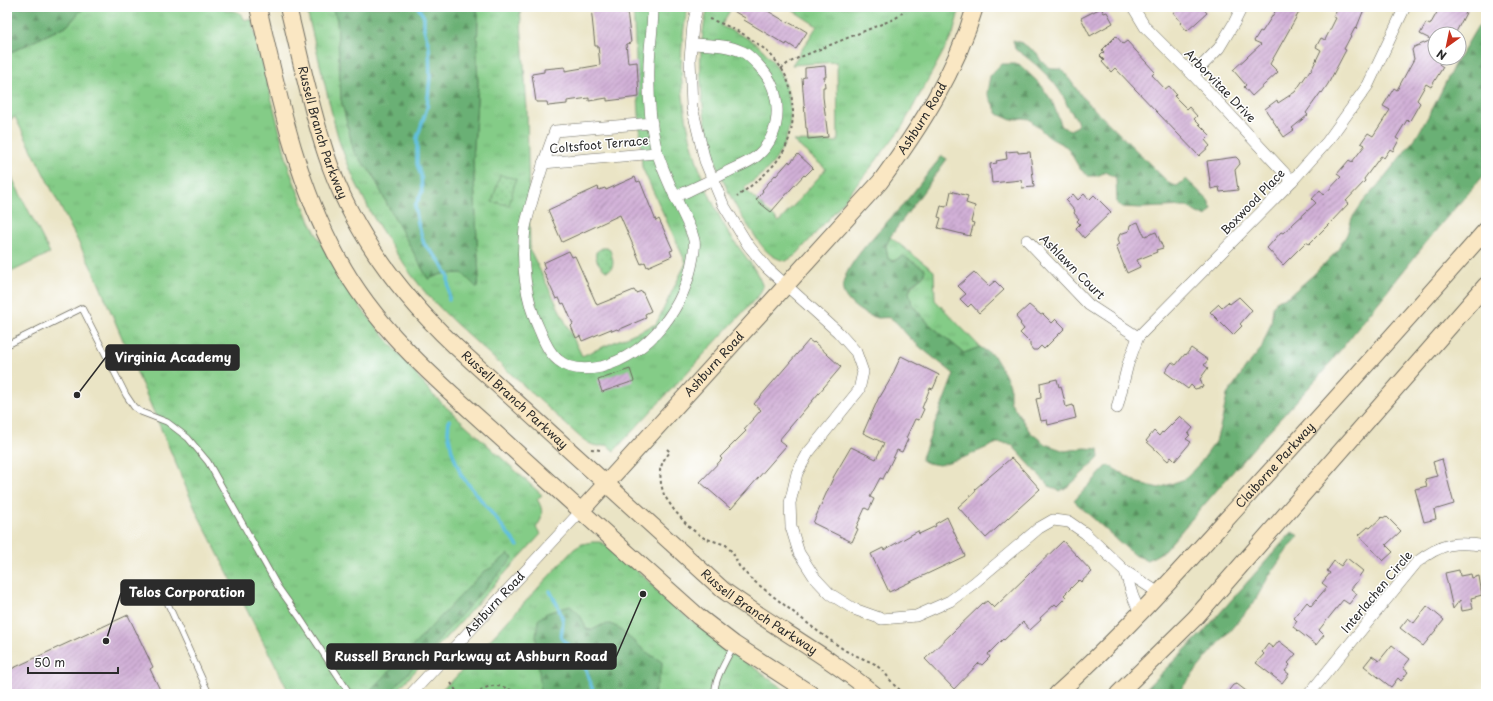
<svg xmlns="http://www.w3.org/2000/svg" width="1493" height="701" viewBox="0 0 1493 701" font-family="'Playpen Sans',sans-serif">
<style>
.grass{fill:url(#grass-tufts);stroke:#587c59}
.forest{fill:url(#forest-firs);stroke:#4b6e50}
.park{fill:url(#park-dots);stroke:#587c59}
.pitch{fill:#84cc87;stroke:#587c59}
.lines{fill:none;stroke-linecap:round;stroke-linejoin:round}
.stream{stroke:#61c0e0;stroke-width:3.5}
.building{fill:url(#building-hatch)}
.lane-casing{stroke:#6e6c61;stroke-width:7}
.street-casing{stroke:#6e6c61;stroke-width:12}
.secondary-casing{stroke:#6e6c61;stroke-width:18}
.path{stroke:#6e6c61;stroke-width:2;stroke-dasharray:3 3;stroke-linecap:butt}
.lane{stroke:#fff;stroke-width:5.5}
.street{stroke:#fff;stroke-width:11}
.secondary{stroke:#fae7c3;stroke-width:16}
.labels{text-anchor:middle;stroke-width:3;stroke-linejoin:round;paint-order:stroke}
.street-label{font-size:12px;fill:#2b2b2b;stroke:#fff}
.leader{fill:none;stroke:#2b2b2b;stroke-width:1.5}
.callout-dot{fill:#2b2b2b;stroke:#fff;stroke-width:1.5}
.callout{fill:#2b2b2b;stroke:#2b2b2b;stroke-width:1.5}
.callout-label{font-size:13px;text-anchor:middle;font-weight:bold;fill:#fff}
</style>
<defs>
<pattern id="grass-tufts" width="24" height="20" patternUnits="userSpaceOnUse"><rect width="24" height="20" fill="#84cc87"/><path d="M3 7l-1-3M5 7V3M7 7l1-3M15 17l-1-3M17 17v-4M19 17l1-3" fill="none" stroke="#72af75"/></pattern>
<pattern id="forest-firs" width="22" height="20" patternUnits="userSpaceOnUse"><rect width="22" height="20" fill="#6bb074"/><path d="M5 1l3.5 6h-7zM16 11l3.5 6h-7z" fill="#588f5f"/></pattern>
<pattern id="park-dots" width="8" height="8" patternUnits="userSpaceOnUse"><rect width="8" height="8" fill="#84cc87"/><path d="M2 2h.1M6 6h.1" fill="none" stroke="#72af75" stroke-width="1.8" stroke-linecap="round"/></pattern>
<pattern id="building-hatch" width="6" height="6" patternUnits="userSpaceOnUse"><rect width="6" height="6" fill="#d1b0d7"/><path d="M-1 1l2-2M0 6l6-6M5 7l2-2" fill="none" stroke="#aa8faf"/></pattern>
</defs>
<rect width="100%" height="100%" fill="#fff"/>
<filter id="ink" filterUnits="userSpaceOnUse"><feTurbulence type="fractalNoise" baseFrequency=".025" numOctaves="2"/><feDisplacementMap in="SourceGraphic" scale="8" xChannelSelector="R" yChannelSelector="G"/><feConvolveMatrix kernelMatrix="1 2 1 2 8 2 1 2 1" color-interpolation-filters="sRGB"/></filter>
<filter id="wash" filterUnits="userSpaceOnUse"><feTurbulence type="fractalNoise" baseFrequency=".012" numOctaves="4" result="noise"/><feDisplacementMap in="SourceGraphic" scale="16" xChannelSelector="R" yChannelSelector="G"/><feGaussianBlur stdDeviation="0.9" result="paint"/><feColorMatrix in="noise" values="0 0 0 0 0 0 0 0 0 0 0 0 0 0 0 0 0 1.4 0 .05"/><feComposite in="paint" operator="in"/></filter>
<g filter="url(#wash)">
<rect width="100%" height="100%" fill="#eae4c5"/>
<g class="grass">
<path d="M84 7H224L225 11C236 10 240 11 245 20H252L289 169 310 222 335 268 361 308 433 395 542 495 537 499C544 510 543 518 536 528L541 534 394 694H290L197 513 96 277 15 117 7 121V54L68 25Z"/>
<path d="M306 7H331L337 19 341 99 354 152 373 175 386 202 428 279 442 274 462 273 476 287 479 278 473 161 478 86 477 58 478 16 476 7H520L527 109 530 250 582 356 656 324 686 263 642 167 633 7H688C670 80 690 166 727 230 738 249 756 266 763 287L759 295 614 451 607 445C595 448 590 444 581 438L452 320 429 297 410 273 394 250 372 215 354 179 340 144 334 122Z"/>
<path d="M708 7H732L721 26C735 32 750 38 761 48 790 75 800 119 779 154 771 169 757 178 744 188L779 222 826 169 793 141 838 142 837 62 792 65 817 26 792 10 794 7H960L953 34 902 127 872 166 832 215 796 255 786 261C768 258 761 245 751 230 707 170 689 80 708 7Z"/>
<polygon points="890,237 934,271 935,300 980,347 964,353 929,324 912,305 909,292 913,284 924,275 888,259 886,246"/>
<polygon points="592,542 600,542 606,545 643,576 677,609 711,636 790,694 436,694 454,679 574,549 582,544"/>
</g>
<g class="forest">
<polygon points="7,7 84,7 68,25 7,54"/>
<polygon points="331,7 476,7 478,15 477,58 478,86 473,161 479,278 477,288 462,273 442,274 428,279 386,202 373,175 354,152 341,99 337,19"/>
<polygon points="1486,17 1486,173 1441,224 1322,373 1256,445 1164,551 1148,560 1134,555 1074,501 1108,465 1138,483 1159,488 1185,479 1201,462 1216,441 1222,420 1227,395 1246,367 1261,349 1271,323 1273,307 1277,300 1289,296 1312,276 1337,251 1347,234 1352,218 1363,202 1378,185 1417,136 1434,106 1457,59 1459,58 1476,29"/>
<path d="M1013 40 1022 43 1037 53 1041 61 1052 69H1062L1083 98 1170 184 1177 186 1186 179 1208 200 1212 209 1206 216 1197 213 1186 206 1142 208 1121 207 1117 203 1116 178 1106 172 1097 176H1088L1080 169 1067 147 1050 138 1029 119 1023 118 1011 120 998 114 987 93 990 76 1001 64H1019L1040 84 1052 101 1062 127 1070 130 1078 126C1077 116 1072 115 1068 107 1066 104 1066 101 1064 98 1055 80 1032 60 1015 49Z"/>
<path d="M942 156 947 159 890 237 886 246 888 259 893 261 903 256 925 269 924 275 912 284 909 292 912 305 929 324 964 353 980 347 994 356 1004 373 1010 385V401L1030 432 1045 444 1065 451 1085 448 1098 449 1099 458 1070 485 1060 491 1049 486 1011 444 997 443 965 457 939 465 928 463 921 460 954 374C940 362 923 351 909 337 903 331 898 322 890 318 886 317 882 318 878 318 866 316 850 306 844 294 833 273 888 222 902 206 916 190 928 172 942 156Z"/>
<polygon points="1292,532 1299,536 1287,550 1269,576 1253,604 1207,657 1177,694 1140,694 1203,632"/>
<polygon points="508,554 513,558 389,694 371,694 370,691 380,681 483,572 491,568"/>
<path d="M570 606C579 613 583 618 586 629L592 630 602 625 610 624 617 627 645 651 662 662C663 671 656 684 654 694H541L536 637 538 620 547 613Z"/>
</g>
<g class="park">
<polygon points="500,175 516,179 509,205 492,202"/>
<path d="M602 248H606L610 250C612 257 617 269 606 271 601 267 594 260 596 252Z"/>
</g>
<polygon class="pitch" points="7,168 50,253 7,274"/>
<g class="lines">
<g class="stream">
<polyline points="418,7 424,17 424,29 429,46 430,76 427,108 417,138 417,164 421,176 422,192 415,206 418,223 424,244 439,260 448,276 449,300"/>
<polyline points="449,420 448,432 452,451 461,475 518,546"/>
<polyline points="550,591 558,606 563,621 561,638 572,649 586,670 594,694"/>
</g>
</g>
<g id="blocks">
<g class="building">
<polygon points="591,7 624,7 624,11 627,11 631,43 626,44 628,63 637,62 639,97 607,101 607,98 589,101 589,98 567,101 567,104 548,106 547,102 536,102 532,74 544,72 544,69 565,67 565,71 600,65 598,46 595,46"/>
<polygon points="727,7 761,7 788,23 788,22 797,27 797,26 807,32 796,49 787,43 786,45 744,20 745,18"/>
<polygon points="1179,7 1202,7 1207,13 1187,31 1180,23 1181,22 1173,12"/>
<polygon points="1278,7 1302,7 1270,64 1278,72 1252,96 1244,87 1246,85 1233,70 1261,44 1254,41 1260,31 1262,32"/>
<polygon points="1339,7 1365,7 1356,29 1355,28 1344,49 1346,50 1328,84 1322,93 1321,92 1306,113 1308,115 1292,128 1294,130 1284,137 1265,109 1277,100 1278,103 1295,92 1310,70 1311,71 1321,50 1316,47 1321,38 1325,40 1336,18 1333,17"/>
<polygon points="1440,7 1469,7 1455,34 1435,34 1435,58 1443,58 1439,64 1443,67 1431,87 1426,84 1417,100 1420,103 1409,122 1407,120 1396,138 1399,140 1393,151 1390,149 1384,158 1381,156 1364,179 1365,181 1346,201 1349,203 1330,223 1309,244 1306,242 1283,265 1267,248 1281,232 1283,233 1316,203 1312,199 1320,190 1324,195 1341,177 1337,174 1349,160 1352,162 1365,145 1361,143 1368,133 1373,136 1390,110 1383,106 1394,88 1397,90 1414,59 1412,50 1414,47 1432,40 1420,34 1426,23 1430,25"/>
<polygon points="1101,8 1104,13 1107,12 1113,23 1090,36 1081,18"/>
<polygon points="1116,36 1123,44 1127,41 1155,72 1152,75 1165,89 1169,86 1176,94 1174,96 1187,109 1189,107 1197,116 1194,119 1210,135 1205,140 1210,146 1199,156 1115,68 1111,72 1102,62 1104,60 1100,56 1104,52 1102,50"/>
<polygon points="825,66 826,77 824,77 825,87 823,87 823,97 828,137 808,139 807,128 806,128 802,78 805,77 805,68"/>
<polygon points="1018,151 1018,153 1030,152 1034,187 1022,188 1021,180 992,183 990,164 997,163 996,161 1007,159 1006,152"/>
<polygon points="798,154 813,168 805,176 804,175 791,189 771,212 756,200 763,191 762,190 775,175 776,176 789,161 790,163"/>
<polygon points="1236,157 1239,160 1240,164 1235,170 1238,190 1220,192 1219,187 1211,189 1207,161"/>
<polygon points="635,177 637,182 640,181 656,221 659,219 673,250 670,251 672,256 647,267 645,262 641,264 620,215 562,242 548,210 598,187 599,190 605,188 606,190"/>
<polygon points="951,191 968,196 966,203 975,206 971,222 974,223 970,236 938,228 941,218 938,217 941,206 946,207 946,205 948,206"/>
<polygon points="1073,194 1078,200 1084,194 1089,200 1094,195 1111,212 1084,238 1076,228 1080,224 1077,221 1079,219 1074,213 1075,211 1066,201"/>
<polygon points="1138,222 1142,232 1143,232 1145,236 1156,232 1163,248 1156,250 1157,252 1137,260 1140,267 1127,273 1116,246 1120,244 1118,239 1120,234 1129,231 1130,225"/>
<polygon points="569,251 572,257 575,256 597,305 634,290 636,293 642,291 651,311 645,314 646,318 618,330 617,329 612,331 611,329 582,341 580,336 576,338 571,326 573,324 564,303 562,304 559,298 556,299 543,270 545,268 543,263"/>
<polygon points="974,272 989,286 995,281 1004,290 979,313 971,304 968,307 960,299 966,294 958,286"/>
<polygon points="1239,297 1252,310 1240,324 1242,326 1233,335 1210,312 1219,304 1222,307 1228,302 1230,304"/>
<polygon points="1029,305 1041,315 1043,314 1052,323 1056,319 1065,328 1044,349 1041,346 1037,350 1033,350 1030,346 1030,343 1020,333 1024,329 1020,324 1021,323 1016,317"/>
<polygon points="809,340 813,343 814,342 841,367 779,440 786,446 731,509 700,482 722,459 720,457 746,431 744,429 761,410 754,404"/>
<polygon points="1191,348 1208,360 1204,365 1208,368 1200,379 1203,387 1195,389 1191,385 1188,389 1165,372 1172,362 1176,365 1185,354 1186,355"/>
<polygon points="901,356 939,375 933,389 930,388 922,408 924,409 919,420 915,419 906,438 908,439 902,452 897,450 883,479 880,478 870,497 874,499 869,510 865,508 856,528 858,529 852,542 813,523 834,476 851,447 876,459 884,443 863,433 879,397 880,397 890,380"/>
<polygon points="630,369 634,381 602,392 598,380"/>
<polygon points="1057,379 1059,387 1061,386 1066,407 1073,405 1076,418 1048,425 1047,420 1041,421 1036,399 1041,398 1040,383"/>
<polygon points="1180,416 1193,428 1188,434 1190,435 1186,439 1191,442 1175,461 1171,457 1168,461 1146,441 1154,431 1159,436 1162,432 1163,433"/>
<polygon points="1011,458 1016,462 1040,489 986,538 958,507 976,491 975,489"/>
<polygon points="1442,459 1454,504 1434,510 1436,519 1424,522 1415,489 1427,486 1425,479 1437,476 1433,462"/>
<polygon points="1386,516 1401,531 1386,545 1393,552 1383,561 1359,535 1368,527 1370,528 1382,517 1383,518"/>
<polygon points="947,517 965,556 889,592 871,554 883,548 884,550 918,531 919,534 936,526 935,524"/>
<polygon points="1063,541 1092,572 1081,582 1079,580 1064,595 1066,597 1057,606 1055,604 1040,618 1041,620 1030,630 1023,622 1004,640 1003,639 988,654 990,657 982,665 979,663 954,689 925,659 983,603 983,604 987,601 994,608"/>
<polygon points="1347,558 1363,571 1358,578 1359,579 1351,589 1357,594 1349,604 1343,600 1319,630 1324,635 1316,645 1293,627 1297,621 1294,618 1307,602 1311,606 1327,587 1322,583 1330,573 1327,571 1334,561 1341,566"/>
<polygon points="1459,570 1460,576 1471,574 1472,578 1479,576 1482,595 1471,598 1473,609 1462,611 1460,600 1453,609 1445,573"/>
<polygon points="1427,606 1444,620 1423,646 1400,628 1408,618 1414,623"/>
<polygon points="128,615 153,667 150,669 162,694 7,694 7,671"/>
<polygon points="1279,641 1296,654 1288,663 1290,665 1285,671 1289,674 1282,683 1256,663 1264,654 1262,652 1268,644 1273,648"/>
<polygon points="1392,645 1410,659 1403,668 1408,672 1401,681 1398,678 1391,687 1364,666 1372,656 1379,661"/>
<polygon points="1237,684 1250,694 1226,694 1233,685"/>
</g>
</g>
</g>
<g filter="url(#ink)">
<use href="#blocks" fill-opacity="0" stroke="#6e6c61" stroke-width="1"/>
<g class="lines">
<g class="lane-casing">
<g id="lane">
<polyline points="7,345 82,308 126,395 134,407 141,412 167,422 188,438 208,462 278,587 300,618 350,694"/>
<polyline points="168,604 209,694"/>
<path d="M715 694C713 681 728 657 734 645"/>
</g>
</g>
<g class="street-casing">
<g id="street">
<polyline points="697,7 693,25 690,59 692,107 705,161 723,204 748,245 767,268 838,332 856,352 863,372 859,390 808,453 797,473 790,503 791,527 799,553 815,578 830,594 854,609 882,619 916,616 950,601 974,583 1039,528 1053,520 1069,522 1085,533 1125,571 1159,593"/>
<polyline points="1133,7 1145,27 1193,75 1292,181"/>
<polyline points="1193,75 1219,48 1234,23 1242,7"/>
<path d="M652 123 555 131C547 152 540 173 534 194 531 205 527 217 525 228 521 262 525 300 540 331 544 341 549 353 558 360 570 370 587 370 601 367 651 353 685 307 693 257 694 252 695 245 694 240 691 228 684 216 679 205 673 192 667 179 662 166 650 138 648 93 649 63 650 44 653 26 653 7"/>
<polyline points="543,163 656,153"/>
<path d="M675 197C692 189 710 181 727 172 737 167 748 163 757 156 784 132 783 91 759 66 754 61 749 55 743 52 727 44 709 45 692 44"/>
<polyline points="1027,240 1089,305 1138,337"/>
<polyline points="1117,408 1128,364 1138,337 1292,181 1327,142 1368,85 1405,7"/>
<polyline points="1125,571 1133,597 1140,613"/>
<path id="s1" d="M411 694 581 511"/>
<path d="M1309 694 1417 562C1442 543 1455 541 1486 546"/>
</g>
</g>
<g class="secondary-casing">
<g id="secondary">
<path d="M258 7C278 93 295 180 338 258 377 331 442 385 502 439 567 499 633 558 699 617L734 644 811 694"/>
<path id="s2" d="M288 7C300 56 310 106 326 154 351 230 398 292 455 346L723 590C772 626 827 655 874 694"/>
<path id="s3" d="M581 511 880 182C919 129 956 72 975 7"/>
<path id="s4" d="M1057 694C1124 634 1184 566 1244 500 1326 410 1406 321 1486 230"/>
<polyline points="1118,694 1195,618 1486,285"/>
</g>
</g>
<g class="path">
<path d="M709 19C743 30 785 55 791 93 792 99 792 105 793 111 793 125 790 140 783 152 772 171 754 183 737 197"/>
<polyline points="781,69 787,64 798,58 894,19 899,16 906,7"/>
<polyline points="591,449 601,450"/>
<polyline points="667,449 670,452 663,461 660,470 661,484 664,495 674,510 690,528 704,538 726,545 733,553 739,566 750,578 820,633 846,651 875,664 885,673 894,685 905,694"/>
<polyline points="451,683 458,694"/>
<path d="M475 694C486 686 495 683 508 689 512 690 514 691 517 694"/>
</g>
<use href="#lane" class="lane"/>
<use href="#street" class="street"/>
<use href="#secondary" class="secondary"/>
</g>
</g>
<g class="labels">
<g class="street-label">
<text transform="translate(1220 86) rotate(46)" y="4">Arborvitae Drive</text>
<text dy="4" stroke="none"><textPath href="#s3" startOffset="521">Ashburn Road</textPath></text>
<text dy="4" stroke="none"><textPath href="#s2" startOffset="130">Russell Branch Parkway</textPath></text>
<text transform="translate(599 145) rotate(-5)" y="4">Coltsfoot Terrace</text>
<text transform="translate(1253 202) rotate(-46)" y="4">Boxwood Place</text>
<text transform="translate(1072 267) rotate(45)" y="4">Ashlawn Court</text>
<text dy="4" stroke="none"><textPath href="#s3" startOffset="198">Ashburn Road</textPath></text>
<text dy="4" stroke="none"><textPath href="#s2" startOffset="466">Russell Branch Parkway</textPath></text>
<text dy="4" stroke="none"><textPath href="#s4" startOffset="316">Claiborne Parkway</textPath></text>
<text transform="translate(1377 592) rotate(-50)" y="4">Interlachen Circle</text>
<text dy="4" stroke="none"><textPath href="#s1" startOffset="123">Ashburn Road</textPath></text>
<text dy="4" stroke="none"><textPath href="#s2" startOffset="790">Russell Branch Parkway</textPath></text>
</g>
</g>
<path class="leader" d="M77 395L106 357M106 641L121 593M643 594L616 657"/>
<g class="callout-dot">
<circle cx="77" cy="395" r="4"/>
<circle cx="106" cy="641" r="4"/>
<circle cx="643" cy="594" r="4"/>
</g>
<g class="callout">
<rect x="106" y="345" width="133" height="25" rx="4"/>
<rect x="121" y="580" width="133" height="25" rx="4"/>
<rect x="327" y="644" width="289" height="25" rx="4"/>
</g>
<g class="callout-label">
<text x="173" y="362">Virginia Academy</text>
<text x="187" y="597">Telos Corporation</text>
<text x="471" y="661">Russell Branch Parkway at Ashburn Road</text>
</g>
<rect width="1493" height="701" fill="none" stroke="#fff" stroke-width="24"/>
<g transform="translate(1447 46) rotate(213)"><circle r="19" fill="#ffffff" stroke="#aaaaaa"/>
<path d="M0-3L7 15L0 10L-7 15Z" fill="#c8321e"/>
<text y="-6" font-size="11" font-weight="bold" text-anchor="middle" fill="#2b2b2b">N</text>
</g>
<path d="M28 667v6h90v-6" fill="none" stroke="#2b2b2b" stroke-width="2"/>
<text x="34" y="667" font-size="12" fill="#2b2b2b" stroke="#ffffff" stroke-width="3" paint-order="stroke">50 m</text>
</svg>
